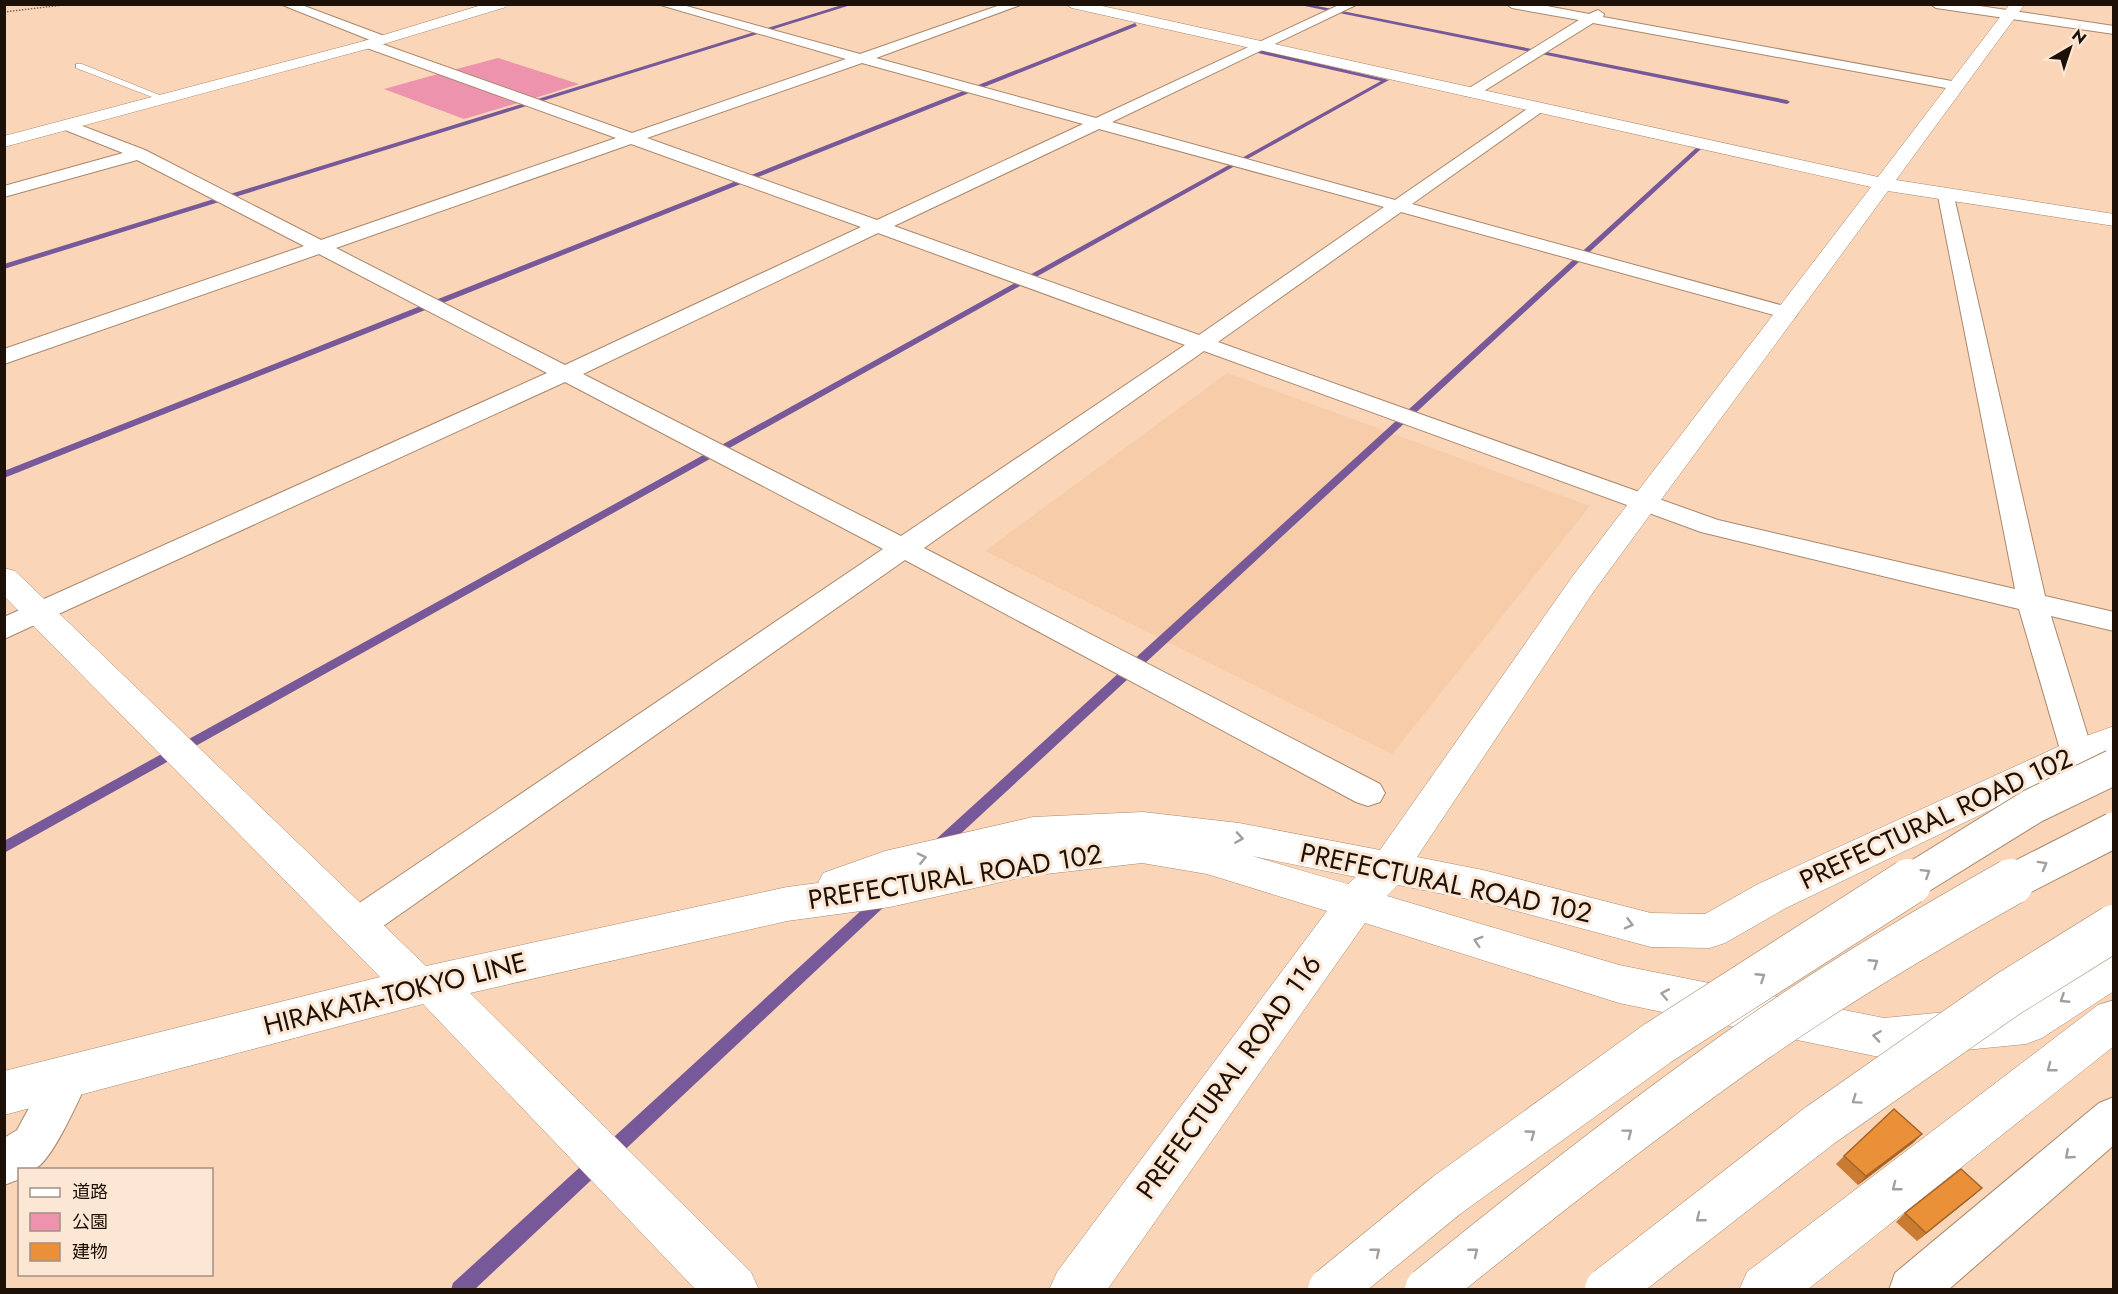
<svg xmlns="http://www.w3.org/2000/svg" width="2118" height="1294" viewBox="0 0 2118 1294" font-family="Jost,'Noto Sans JP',sans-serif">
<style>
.built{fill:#f7cca9}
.green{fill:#ed93ae}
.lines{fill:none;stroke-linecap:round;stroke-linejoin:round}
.stream{fill:#77599a;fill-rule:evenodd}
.lane-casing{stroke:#aa886c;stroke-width:1}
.street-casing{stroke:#aa886c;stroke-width:2}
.secondary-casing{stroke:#aa886c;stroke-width:1}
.highway-casing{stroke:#aa886c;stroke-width:1}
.path{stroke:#816956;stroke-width:1.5;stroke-dasharray:1.5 1.5;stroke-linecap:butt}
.lane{fill:#fff;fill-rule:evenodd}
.street{fill:#fff;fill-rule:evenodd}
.secondary{fill:#fff;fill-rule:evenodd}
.highway{fill:#fff;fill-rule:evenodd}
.highway-bridge-far1-casing{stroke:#aa886c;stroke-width:37;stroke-linecap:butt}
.highway-bridge-casing{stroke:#aa886c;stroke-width:47;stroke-linecap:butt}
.highway-bridge-far1{stroke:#fff;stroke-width:35}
.highway-bridge{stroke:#fff;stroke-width:46}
.wall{fill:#c97c31}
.shaded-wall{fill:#a46528}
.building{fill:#ea9039;stroke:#a46528;stroke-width:1.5}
.oneway{stroke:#a59f9b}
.labels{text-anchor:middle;stroke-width:6;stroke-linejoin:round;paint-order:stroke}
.near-street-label{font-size:27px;fill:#1d1006;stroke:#fce6d4}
</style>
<rect width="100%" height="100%" fill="#fad5b8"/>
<polygon class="built" points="1227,373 1590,506 1392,754 985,551"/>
<g class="green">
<polygon points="498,58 579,84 532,99 453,70"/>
<polygon points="438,74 518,103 464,119 384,89"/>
</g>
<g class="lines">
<g class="stream">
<polygon points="845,4 854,4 4,269 4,264"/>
<polygon points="1307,4 1787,100 1790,102 1787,104 1295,4"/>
<polygon points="1135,23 1137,26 4,478 4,471"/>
<polygon points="1260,50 1389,80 4,853 4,841 1381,81 1258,53"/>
<polygon points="1696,148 1701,149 943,850 938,852 933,850 931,846 933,842"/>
<polygon points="882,894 887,896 889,900 887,904 615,1159 609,1161 603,1159 600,1153 603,1147 877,896"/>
<polygon points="596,1155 602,1158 605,1164 602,1170 474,1290 451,1290 453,1283 590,1158"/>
</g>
<g class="lane-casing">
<polygon id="lane" points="76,64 82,64 167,98 160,100 76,68"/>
</g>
<g class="street-casing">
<g id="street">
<path d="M280 4H299L387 37 389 40 382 44 632 133 846 59 657 4H679L860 54 1003 4H1023L876 58 1096 118 1341 4H1358L1112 122 1395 200 1533 105H1543L1546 108 1543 111 1412 204 1795 309 1798 313 1795 317 1788 319 1781 317 1401 212 1218 342 1718 520 2015 589 1938 196 1941 192H1953L2045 596 2114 612V631L2051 616 2093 753 2089 762 2077 765 2065 762 2061 753 2019 609 1701 532 1204 351 924 548 1380 784 1385 793 1380 802 1368 806 1356 802 905 560 369 936 356 941 343 936 337 925 343 914 883 549 565 382 4 639V617L547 373 319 254 4 364V349L304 246 137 160 4 197V186L123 153 60 128 58 125 60 122H72L145 150 321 240 616 138 364 47 362 44 364 41 370 40ZM862 63 1083 124 877 220 647 138ZM1099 129 1384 207 1199 335 894 226ZM631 144 861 227 565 365 336 248ZM878 233 1185 345 901 536 583 374Z"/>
<polygon points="1506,4 1536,4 1589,14 1598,10 1604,14 1603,17 1957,82 1964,86 1957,90 1593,23 1476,96 1466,96 1463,93 1466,90 1579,20 1512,8"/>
<polygon points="1930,4 1966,4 2114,26 2114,34 1936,8"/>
<path d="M68 1059 83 1064 89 1078C80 1097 51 1164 34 1169 30 1171 23 1170 20 1170V1179L4 1185V1138L17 1130 53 1064Z"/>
<polygon points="2114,1097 2114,1145 1948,1290 1889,1290 1895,1273 2099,1103"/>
</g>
</g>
<g class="secondary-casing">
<g id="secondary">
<polygon points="485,4 508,4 506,7 374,47 4,147 4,136 364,41"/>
<path d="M1065 4H1093L1878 177 2010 4H2025L1896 180 2114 214V226L1888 191 1594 591 1417 857 1483 870 1651 913 1705 914 1758 884 2064 744 2114 726V753L2090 762 1786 908 1725 943 1710 948 1651 947 1483 902 1398 885 1387 896 1619 965 1884 1018 2019 1005 2099 955 2114 950V991L2042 1038 2026 1044 1884 1058 1619 1003 1365 923 1107 1290H1049L1057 1272 1327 911 1207 874 1142 863 1028 876 890 907 787 921 470 993 751 1272 759 1290H696L423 1004 4 1115V1071L380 977 4 596V568L15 571 426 966 787 887 818 883 823 873 885 851 1033 817 1143 812 1239 823 1380 850 1572 577 1871 187 1072 8ZM1252 856 1356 877 1348 884Z"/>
</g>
</g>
<g class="highway-casing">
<polygon id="highway" points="2114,1000 2114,1046 1807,1290 1739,1290 1747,1272 2098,1005"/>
</g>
<polyline class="path" points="4,12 71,4"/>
<use href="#lane" class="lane"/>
<use href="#street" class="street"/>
<use href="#secondary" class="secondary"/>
<use href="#highway" class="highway"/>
<g class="highway-bridge-far1-casing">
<g id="highway-bridge-far1">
<polyline points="1907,884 2033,806 2114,767"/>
<polyline points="2008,884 2114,830"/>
</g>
</g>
<g class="highway-bridge-casing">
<g id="highway-bridge">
<polyline points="1331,1290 1447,1195 1658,1043 1909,882"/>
<path d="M1428 1290C1535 1203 1643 1118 1756 1039 1838 982 1924 931 2011 882"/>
<polyline points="1608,1290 1819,1126 2008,994 2114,928"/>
</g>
</g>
<use href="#highway-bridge-far1" class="highway-bridge-far1"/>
<use href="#highway-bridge" class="highway-bridge"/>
</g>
<g class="wall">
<polygon points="1922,1134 1913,1143 1858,1185 1836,1164 1844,1156"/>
<polygon points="1973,1196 1917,1241 1896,1222 1905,1213"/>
</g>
<g class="shaded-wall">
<polygon points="1922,1134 1913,1143 1858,1185 1866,1176"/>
<polygon points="1982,1188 1973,1196 1917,1241 1926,1233"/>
</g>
<g class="building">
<polygon points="1894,1109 1922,1134 1866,1176 1844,1156"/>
<polygon points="1961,1169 1982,1188 1926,1233 1905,1213"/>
</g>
<defs><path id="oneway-chevron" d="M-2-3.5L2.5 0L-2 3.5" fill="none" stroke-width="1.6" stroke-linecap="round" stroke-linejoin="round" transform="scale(1.5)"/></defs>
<g class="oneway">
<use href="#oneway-chevron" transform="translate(1239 838) rotate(9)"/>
<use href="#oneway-chevron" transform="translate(922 858) rotate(-13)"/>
<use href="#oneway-chevron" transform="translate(2043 865) rotate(-29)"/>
<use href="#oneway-chevron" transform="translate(1926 873) rotate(-32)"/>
<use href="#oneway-chevron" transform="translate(1629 924) rotate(15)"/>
<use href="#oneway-chevron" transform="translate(1478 941) rotate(-163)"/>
<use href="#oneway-chevron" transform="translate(1874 963) rotate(-33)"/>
<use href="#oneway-chevron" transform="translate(1761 977) rotate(-33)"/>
<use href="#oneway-chevron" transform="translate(1665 994) rotate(-169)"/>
<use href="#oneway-chevron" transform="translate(2064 999) rotate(147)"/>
<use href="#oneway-chevron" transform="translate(1877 1036) rotate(-172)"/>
<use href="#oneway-chevron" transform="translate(2051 1068) rotate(142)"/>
<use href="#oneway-chevron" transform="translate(1856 1100) rotate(145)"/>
<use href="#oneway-chevron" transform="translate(1628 1133) rotate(-37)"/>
<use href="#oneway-chevron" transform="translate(1531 1134) rotate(-36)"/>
<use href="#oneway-chevron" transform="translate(2069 1155) rotate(139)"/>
<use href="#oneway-chevron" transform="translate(1896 1187) rotate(142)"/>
<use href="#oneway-chevron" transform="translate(1700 1218) rotate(142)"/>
<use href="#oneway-chevron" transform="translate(1376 1252) rotate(-39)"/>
<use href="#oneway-chevron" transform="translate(1474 1252) rotate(-39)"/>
</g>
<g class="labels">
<g class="near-street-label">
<text transform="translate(1936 819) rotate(-25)" y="9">PREFECTURAL ROAD 102</text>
<text transform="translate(955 877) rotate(-9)" y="9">PREFECTURAL ROAD 102</text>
<text transform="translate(1446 883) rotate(12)" y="9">PREFECTURAL ROAD 102</text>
<text transform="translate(395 994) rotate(-14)" y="9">HIRAKATA-TOKYO LINE</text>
<text transform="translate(1229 1077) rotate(-54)" y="9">PREFECTURAL ROAD 116</text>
</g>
</g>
<rect width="2118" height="1294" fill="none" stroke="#1d1006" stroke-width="12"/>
<rect x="18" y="1168" width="195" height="108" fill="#fce6d4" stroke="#a39082" stroke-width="1.5"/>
<rect x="30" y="1188" width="30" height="9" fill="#ffffff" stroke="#a39082" stroke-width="1.5"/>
<text x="72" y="1198" font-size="18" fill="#1d1006">道路</text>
<rect x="30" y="1213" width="30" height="18" fill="#ed93ae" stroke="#a39082" stroke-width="1.5"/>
<text x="72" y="1228" font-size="18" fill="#1d1006">公園</text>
<rect x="30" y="1243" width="30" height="18" fill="#ea9039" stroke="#a39082" stroke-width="1.5"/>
<text x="72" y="1258" font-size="18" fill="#1d1006">建物</text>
<g transform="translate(2070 48) rotate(39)" stroke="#fce6d4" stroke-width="4.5" paint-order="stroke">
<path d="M0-4.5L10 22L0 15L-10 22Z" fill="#1d1006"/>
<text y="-9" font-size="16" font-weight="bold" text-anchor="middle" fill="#1d1006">N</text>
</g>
</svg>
